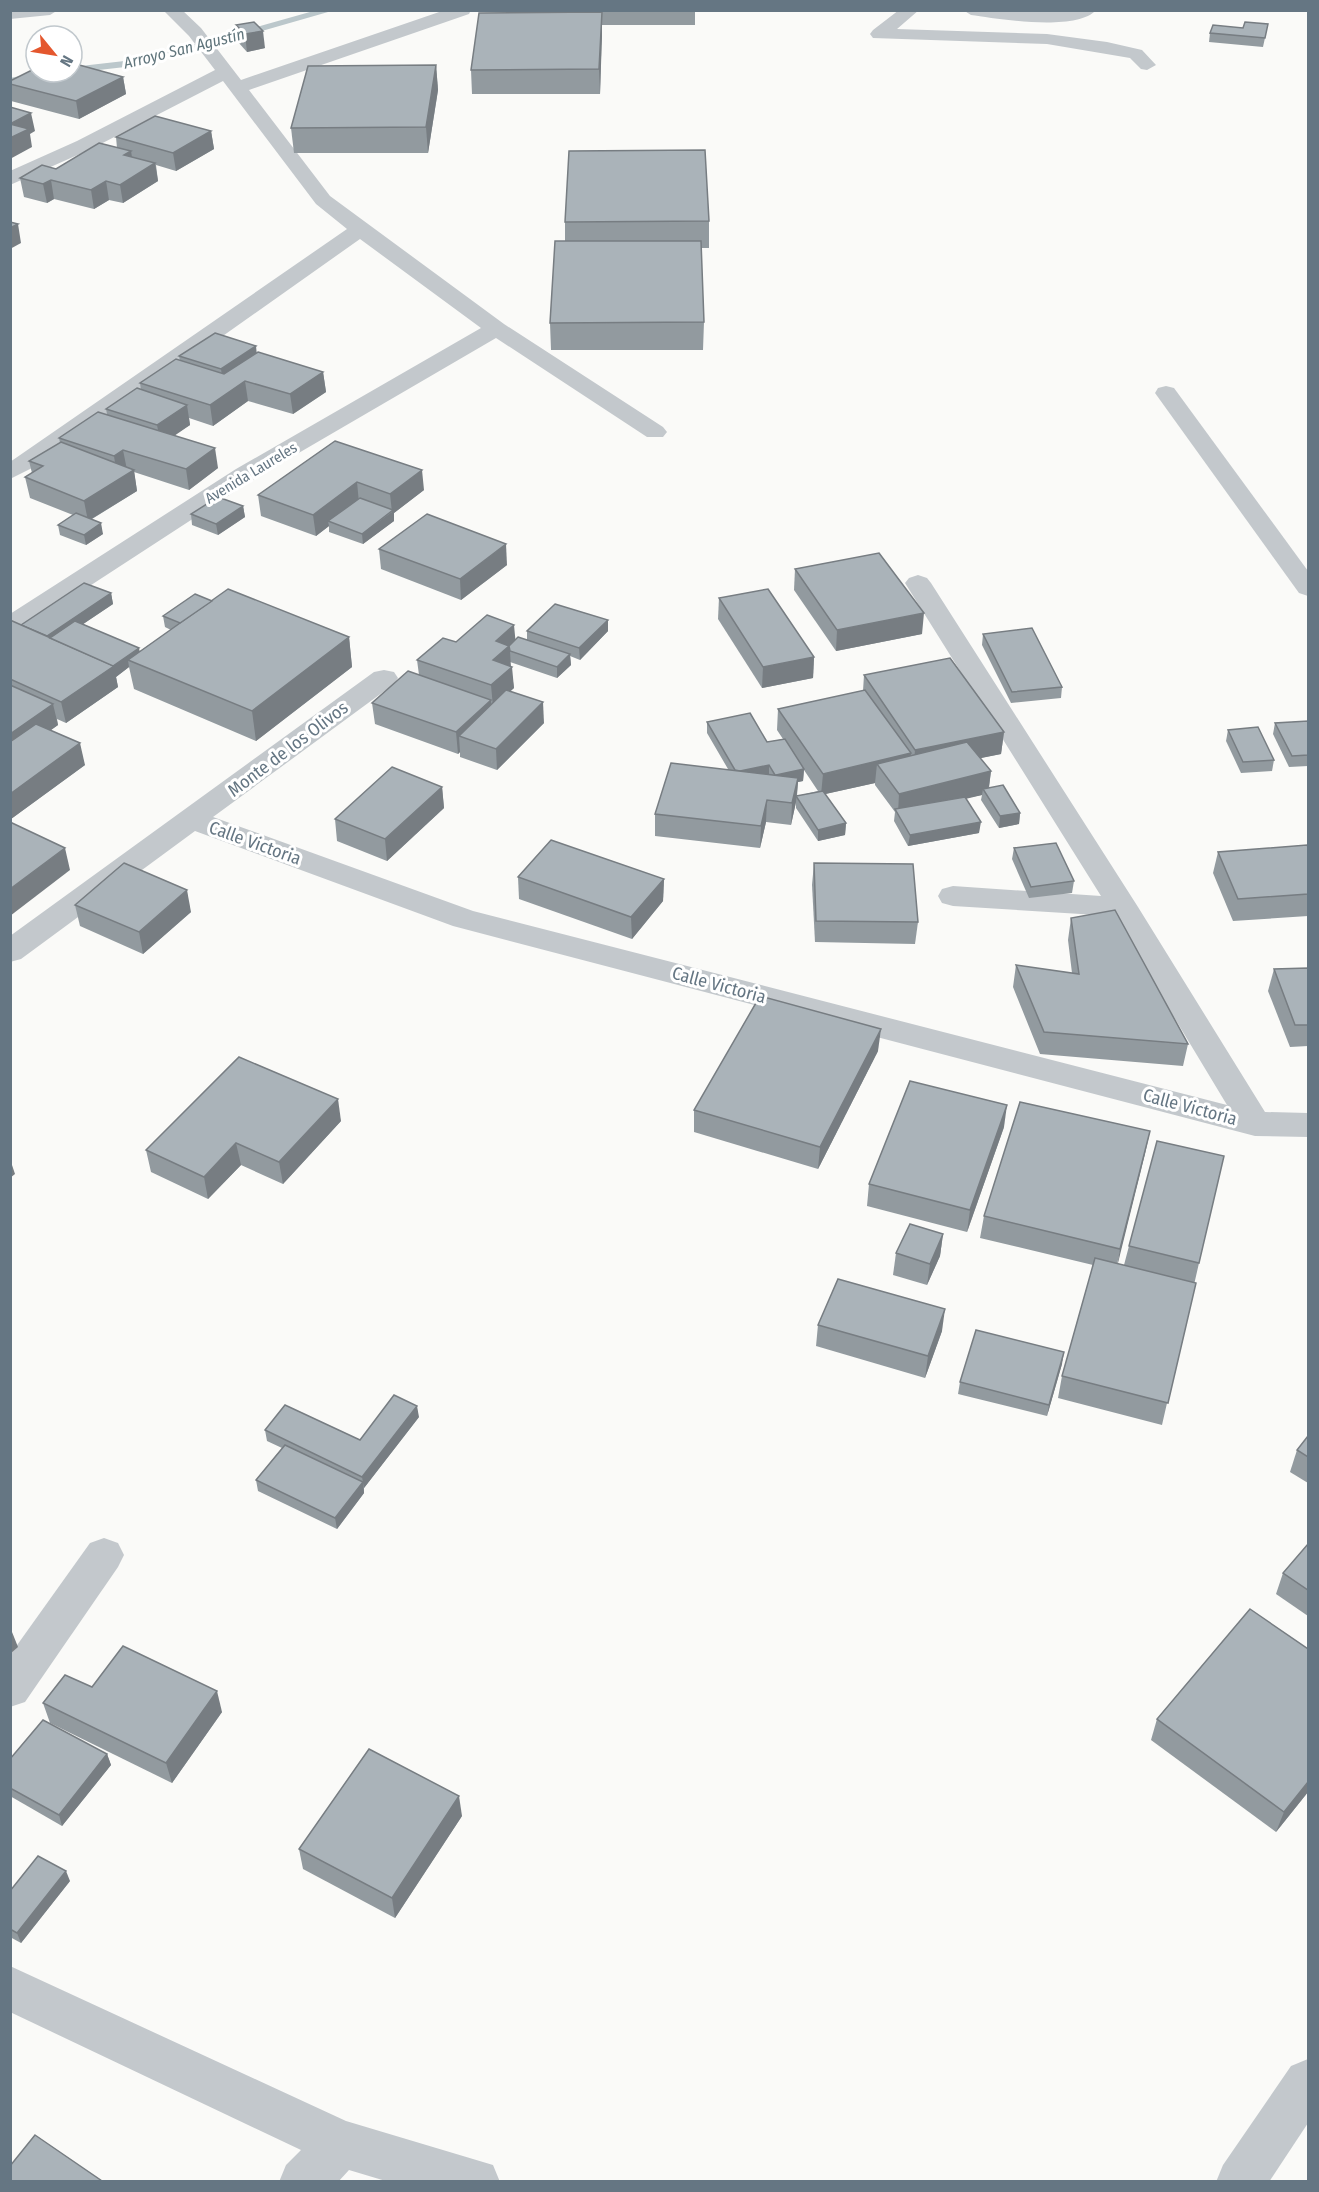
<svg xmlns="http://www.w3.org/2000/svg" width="1319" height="2192" viewBox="0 0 1319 2192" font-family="'Fira Sans Condensed',sans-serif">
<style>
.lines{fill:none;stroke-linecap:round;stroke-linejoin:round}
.stream{fill:#bbc7cb;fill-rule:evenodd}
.minor{fill:#c3c8cc;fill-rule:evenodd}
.wall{fill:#929a9f;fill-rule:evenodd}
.shaded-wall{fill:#777d82}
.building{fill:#aab3b9;stroke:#777d82;stroke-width:1.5}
.labels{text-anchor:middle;stroke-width:6;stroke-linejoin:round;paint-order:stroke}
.far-street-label{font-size:15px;fill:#657683;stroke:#fff}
.far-water-label{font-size:16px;font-style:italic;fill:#60757c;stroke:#fff}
.street-label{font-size:18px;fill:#657683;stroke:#fff}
</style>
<rect width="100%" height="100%" fill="#fafaf8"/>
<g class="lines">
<g class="stream">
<polygon points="317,10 335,10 143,65 72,73 68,72 72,72 72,67 142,59"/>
<polygon points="41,72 63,72 10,84 10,78"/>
</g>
<g class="minor">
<polygon points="10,10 58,10 50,15 10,19"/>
<polygon points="163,10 182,10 201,28 241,80 445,10 471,10 469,14 249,90 330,196 504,324 663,427 667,432 663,437 647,437 496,338 254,479 19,632 10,634 10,614 236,469 481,328 360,239 46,461 10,479 10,462 347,229 316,204 223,81 91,149 10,185 10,171 77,141 215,70 189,36"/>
<polygon points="899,10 919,10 897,29 1047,34 1107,42 1142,50 1156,65 1147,70 1141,69 1130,58 1047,44 873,38 870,34 873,30"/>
<path d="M963 10H1096C1077 32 998 19 971 15Z"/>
<polygon points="1166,386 1174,388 1308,571 1308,596 1299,593 1155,393 1158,388"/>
<polygon points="918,575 927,578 931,583 1138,907 1265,1112 1308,1113 1308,1137 1255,1136 453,926 195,831 21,959 10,962 10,936 374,672 384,670 394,672 398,678 394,684 213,817 473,911 1227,1105 1113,916 953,906 942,903 938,896 942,889 953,886 1101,896 905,583 909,578"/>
<polygon points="104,1538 118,1543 124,1555 118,1567 25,1702 10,1707 10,1655 90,1543"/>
<polygon points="10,1966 346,2121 493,2165 500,2182 389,2182 349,2170 338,2182 279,2182 286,2165 301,2150 10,2012"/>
<polygon points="1308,2059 1308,2123 1269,2182 1216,2182 1223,2165 1291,2066"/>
</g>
</g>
<g class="wall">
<polygon points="574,10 695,10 695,25 602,25 600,94 472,94 471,70 574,12"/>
<polygon points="1268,24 1263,47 1209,42 1210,33"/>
<polygon points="236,25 265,48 247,52 238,42"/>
<polygon points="436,65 438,90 428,153 294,153 291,128"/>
<polygon points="123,77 126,94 79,119 11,101 10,81"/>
<polygon points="211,131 214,149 176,171 156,165 158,181 123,203 109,200 94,209 54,199 47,203 24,197 20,178 56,169 117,148 116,137"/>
<polygon points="709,221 709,248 701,248 704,322 703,350 551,350 550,323 565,241 565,222"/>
<polygon points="257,353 323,372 326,392 293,414 248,401 213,426 189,418 190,425 174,435 218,468 189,490 134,472 137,491 92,519 103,534 86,545 60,535 58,525 73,515 30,498 25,477 32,473 29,461 60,443 59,438 107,414 106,409 141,390 140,383 180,361 179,356"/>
<polygon points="335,441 424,490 394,513 394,521 363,544 329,532 329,526 316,536 261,516 258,495"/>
<polygon points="243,506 245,517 218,535 192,525 191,514"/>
<polygon points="379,549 507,565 461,600 381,569"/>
<polygon points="795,569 922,634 836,651 794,590"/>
<polygon points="111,593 113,604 83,624 140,651 171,630 165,627 163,616 212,601 349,637 352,667 256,741 134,689 129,667 116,677 118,687 66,723 57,719 58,725 51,730 85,765 11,819 10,819 10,620 21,625"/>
<polygon points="719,598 814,657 813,678 762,688 718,619"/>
<polygon points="527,631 608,631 580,660 570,656 571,665 557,678 510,662 514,688 510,691 544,723 497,770 460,757 460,752 458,754 375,724 372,703 419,675 417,660 456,642 515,640 527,640"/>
<polygon points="983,634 1062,687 1061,698 1011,703 982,645"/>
<path d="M864 675 1004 732 1001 754 980 758 991 771 989 788 1020 813 1019 824 999 828 981 800 982 795 966 798 979 833 908 846 894 821 895 812 875 785V783L825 794 846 823 845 835 818 841 796 808V802L791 825 766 822 760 848 655 836V814L728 769 707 733V722L767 742 783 739 777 730 778 709 863 691ZM804 770 818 791 797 796 798 782 803 781Z"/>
<polygon points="1308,721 1308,766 1289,767 1273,734 1275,723"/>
<polygon points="1228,730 1274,760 1272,771 1241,773 1226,741"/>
<polygon points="442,787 444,808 387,861 337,841 335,819"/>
<polygon points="1308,847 1308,916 1233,921 1213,873 1218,852"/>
<polygon points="1014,848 1074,881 1072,893 1029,898 1012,859"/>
<polygon points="814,863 918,922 915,944 815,942 812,885"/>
<polygon points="518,877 664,879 663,901 632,939 519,899"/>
<polygon points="75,905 191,912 143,954 80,926"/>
<polygon points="1071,918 1188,1044 1183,1066 1040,1054 1013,987 1016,965 1072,973 1068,940"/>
<polygon points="1308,968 1308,1046 1290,1047 1268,991 1274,969"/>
<polygon points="878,1051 818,1169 694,1132 694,1110"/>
<polygon points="341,1121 283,1184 241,1165 208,1199 151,1172 146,1150"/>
<polygon points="1004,1127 967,1232 867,1206 869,1184"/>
<polygon points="1150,1131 1117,1264 1124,1265 1129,1246 1199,1263 1162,1425 1058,1398 1062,1376 1093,1265 980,1238 984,1216"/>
<polygon points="943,1234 940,1256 927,1285 893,1275 896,1253"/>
<polygon points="818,1325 942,1331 925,1378 816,1346"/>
<polygon points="1062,1364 1047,1416 958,1394 960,1382"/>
<polygon points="419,1417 364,1488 364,1493 337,1529 258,1491 256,1480 282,1448 267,1441 265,1430 360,1440"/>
<polygon points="1308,1436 1308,1483 1290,1472 1297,1450"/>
<polygon points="1308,1544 1308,1616 1276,1594 1283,1573"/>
<polygon points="92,1687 222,1712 172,1783 50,1723 43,1703"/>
<polygon points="1157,1719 1308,1792 1276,1832 1151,1740"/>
<polygon points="107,1754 111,1765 62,1826 10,1796 10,1759"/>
<polygon points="462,1816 395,1918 303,1869 299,1849"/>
<polygon points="70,1881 21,1943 10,1937 10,1891"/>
</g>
<g class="shaded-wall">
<polygon points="602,12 602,36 600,94 599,69"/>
<polygon points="263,31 265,48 247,52 245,34"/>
<polygon points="436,65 438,90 428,153 426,127"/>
<polygon points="123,77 126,94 79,119 76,101"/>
<polygon points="31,113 35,131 30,134 32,147 10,159 10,124"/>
<polygon points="211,131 214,149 176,171 173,153"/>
<polygon points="131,151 134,170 124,155"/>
<polygon points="155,163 158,181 123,203 120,185"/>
<polygon points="51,180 54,199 47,203 43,184"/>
<polygon points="106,181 109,200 94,209 91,190"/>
<polygon points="18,224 21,243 10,249 10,228"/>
<polygon points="256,346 258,366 224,389 221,369"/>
<polygon points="323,372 326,392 293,414 290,394"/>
<polygon points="245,381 248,401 213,426 210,405"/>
<polygon points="187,405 190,425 161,445 157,425"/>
<polygon points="215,448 218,468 189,490 186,469"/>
<polygon points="123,450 127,470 117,476 114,456"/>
<polygon points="134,470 137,491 88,521 84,501"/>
<polygon points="422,470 424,490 394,513 394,521 363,544 362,534 392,512 390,494"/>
<polygon points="357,482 359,503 328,521 329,526 316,536 313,515"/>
<polygon points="243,506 245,517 218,535 216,524"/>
<polygon points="101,523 103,534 86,545 84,535"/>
<polygon points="506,544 507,565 461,600 460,579"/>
<polygon points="111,593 113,604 55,643 44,638"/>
<polygon points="924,613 922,634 836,651 837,630"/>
<polygon points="608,620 608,631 580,660 579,648"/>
<polygon points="514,625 516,646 510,651 511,668 493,660 496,641"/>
<polygon points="349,637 352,667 256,741 252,711"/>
<polygon points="139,648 141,659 128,660 129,667 116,677 118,687 66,723 61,702"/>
<polygon points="570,654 571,665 557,678 557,667"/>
<polygon points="814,657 813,678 762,688 763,667"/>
<polygon points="512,667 514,688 493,707 491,685"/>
<polygon points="491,700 492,721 459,736 460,752 458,754 456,732"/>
<polygon points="543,702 544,723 497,770 496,749"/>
<polygon points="53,704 58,725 10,759 10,734"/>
<polygon points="1004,732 1001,754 913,772 915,750"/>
<polygon points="80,743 85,765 11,819 10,794"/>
<polygon points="911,753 909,775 877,764 875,783 821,795 823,774"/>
<polygon points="769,765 769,777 736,772"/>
<polygon points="804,769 803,781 798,782 796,802 791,825 792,803 775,775"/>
<polygon points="991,771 988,793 983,789 982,795 899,815 898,813 899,794"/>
<polygon points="442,787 444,808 387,861 385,839"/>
<polygon points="767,800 766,822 760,848 761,826"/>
<polygon points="1020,813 1019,824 999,828 1000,816"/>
<polygon points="981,822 979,833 908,846 910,835"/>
<polygon points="846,823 845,835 818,841 818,830"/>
<polygon points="65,848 70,870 10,916 10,889"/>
<polygon points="664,879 663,901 632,939 631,917"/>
<polygon points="187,890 191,912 143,954 139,932"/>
<polygon points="881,1029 878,1051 818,1169 820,1147"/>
<polygon points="338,1099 341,1121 283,1184 279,1162"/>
<polygon points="1007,1105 1004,1127 967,1232 970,1210"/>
<polygon points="1150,1131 1145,1154 1116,1271 1120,1249"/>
<polygon points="236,1143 241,1165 208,1199 204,1177"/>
<polygon points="10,1159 15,1174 10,1178"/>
<polygon points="943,1234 940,1256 927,1285 930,1264"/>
<polygon points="945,1309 942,1331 925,1378 928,1356"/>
<polygon points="1064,1352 1062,1364 1047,1416 1049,1405"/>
<polygon points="417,1406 419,1417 364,1488 362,1477"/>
<polygon points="363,1482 364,1493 337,1529 335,1518"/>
<polygon points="10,1627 18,1647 10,1654"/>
<polygon points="217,1691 222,1712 172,1783 166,1763"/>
<polygon points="107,1754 111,1765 62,1826 59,1815"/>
<polygon points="1308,1782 1308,1792 1276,1832 1284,1812"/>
<polygon points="459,1796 462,1816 395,1918 392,1898"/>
<polygon points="66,1871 70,1881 21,1943 17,1933"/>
</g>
<g class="building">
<polygon points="602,12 599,69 471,70 479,13"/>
<polygon points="254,22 263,31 245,34 236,25"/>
<polygon points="1245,22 1268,24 1265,38 1210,33 1213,25 1243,28"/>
<polygon points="72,63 123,77 76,101 10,84 10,81 36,68 36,72 72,72"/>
<polygon points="436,65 426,127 291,128 308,66"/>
<polygon points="10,107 31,113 10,124"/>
<polygon points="155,116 211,131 173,153 116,137"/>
<polygon points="10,124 29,129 10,138"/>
<polygon points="99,143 131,151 124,155 155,163 120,185 106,181 91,190 51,180 43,184 20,178 42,165 56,169"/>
<polygon points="705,150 709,221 565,222 569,151"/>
<polygon points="10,222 18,224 10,228"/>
<polygon points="555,241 701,241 704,322 550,323"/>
<polygon points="215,333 256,346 221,369 179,356"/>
<polygon points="258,352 323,372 290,394 245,381 210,405 140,383 176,359 224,374"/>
<polygon points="137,388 187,405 157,425 106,409"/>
<polygon points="98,412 215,448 186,469 123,450 114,456 59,438"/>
<polygon points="335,441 422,470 390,494 357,482 313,515 258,495"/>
<polygon points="61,442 134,470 84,501 25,477 43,466 29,461"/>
<polygon points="218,497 243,506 216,524 191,514"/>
<polygon points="360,498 393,510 362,534 328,521"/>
<polygon points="76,513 101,523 84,535 58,525"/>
<polygon points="427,514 506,544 460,579 379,549"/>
<polygon points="879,553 924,613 837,630 795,569"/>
<polygon points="84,583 111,593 47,636 21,625"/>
<polygon points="228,589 349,637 252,711 128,660"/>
<polygon points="768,589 814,657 763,667 719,598"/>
<polygon points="195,594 212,601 180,623 163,616"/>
<polygon points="555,604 608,620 579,648 527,631"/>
<polygon points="487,615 514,625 496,641 509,646 493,660 512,667 491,685 417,660 443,638 456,642"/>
<polygon points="10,620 114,666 61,702 10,679"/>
<polygon points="75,621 139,648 113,666 50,638"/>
<polygon points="1032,628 1062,687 1012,692 983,634"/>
<polygon points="518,637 570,654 557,667 510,651 509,646"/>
<polygon points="950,658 1004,732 915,750 864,675"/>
<polygon points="408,671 491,700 456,732 372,703"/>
<polygon points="10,685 53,704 10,734"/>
<polygon points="506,690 543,702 496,749 459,736"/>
<polygon points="865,690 911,753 823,774 778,709"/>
<polygon points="750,713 767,742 785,739 804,769 776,775 775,775 769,765 740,771 735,770 707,722"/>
<polygon points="1308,721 1308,755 1292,756 1275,723"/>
<polygon points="36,724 80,743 10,794 10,742"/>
<polygon points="1258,727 1274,760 1243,762 1228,730"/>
<polygon points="967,742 991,771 899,794 877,764"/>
<polygon points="671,763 798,778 792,803 767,800 761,826 655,814"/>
<polygon points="392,767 442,787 385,839 335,819"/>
<polygon points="1003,785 1020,813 1000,816 983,789"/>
<polygon points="823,791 846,823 818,830 796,796"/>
<polygon points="965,797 981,822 910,835 895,809"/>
<polygon points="10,822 65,848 10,889"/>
<polygon points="551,840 664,879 631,917 518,877"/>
<polygon points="1056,843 1074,881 1031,887 1014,848"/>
<polygon points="1307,845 1308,847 1308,894 1238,899 1218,852"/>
<polygon points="124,863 187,890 139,932 75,905"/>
<polygon points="814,863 913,864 918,922 816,921"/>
<polygon points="1115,910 1188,1044 1044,1032 1016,965 1079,974 1071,918"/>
<polygon points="1308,968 1308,1025 1295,1025 1274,969"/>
<polygon points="760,996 881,1029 820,1147 694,1110"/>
<polygon points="239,1057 338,1099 279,1162 236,1143 204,1177 146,1150"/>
<polygon points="910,1081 1007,1105 970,1210 869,1184"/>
<polygon points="1020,1102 1150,1131 1120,1249 984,1216"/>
<polygon points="1157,1141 1224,1156 1199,1263 1129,1246"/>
<polygon points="910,1224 943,1234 930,1264 896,1253"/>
<polygon points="1095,1258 1196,1283 1168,1403 1062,1376"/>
<polygon points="838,1279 945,1309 928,1356 818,1325"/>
<polygon points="976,1330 1064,1352 1049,1405 960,1382"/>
<polygon points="394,1395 417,1406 362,1477 265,1430 285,1405 360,1440"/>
<polygon points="1308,1436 1308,1457 1297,1450"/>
<polygon points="285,1445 363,1482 335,1518 256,1480"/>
<polygon points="1308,1544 1308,1590 1283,1573"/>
<polygon points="1250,1609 1308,1649 1308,1782 1284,1812 1157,1719"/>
<polygon points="123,1646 217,1691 166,1763 43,1703 65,1675 92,1687"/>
<polygon points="43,1720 107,1754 59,1815 10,1788 10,1759"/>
<polygon points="369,1749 459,1796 392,1898 299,1849"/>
<polygon points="38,1856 66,1871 17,1933 10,1929 10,1891"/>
<polygon points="35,2135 102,2181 10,2181 10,2166"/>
</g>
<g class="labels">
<g class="far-street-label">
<text transform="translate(251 473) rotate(-31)" y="5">Avenida Laureles</text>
</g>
<g class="far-water-label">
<text transform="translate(184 48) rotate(-14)" y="6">Arroyo San Agustín</text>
</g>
<g class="street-label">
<text transform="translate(288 749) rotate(-37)" y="6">Monte de los Olivos</text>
<text transform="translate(255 843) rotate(20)" y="6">Calle Victoria</text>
<text transform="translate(719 985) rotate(15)" y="6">Calle Victoria</text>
<text transform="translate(1190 1107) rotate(15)" y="6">Calle Victoria</text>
</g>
</g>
<rect width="1319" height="2192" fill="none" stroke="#657683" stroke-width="24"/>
<g transform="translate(54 54) rotate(120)"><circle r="28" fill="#ffffff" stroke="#c1c8cd" stroke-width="1.5"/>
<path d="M0-4.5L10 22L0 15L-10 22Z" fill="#e4572e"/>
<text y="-9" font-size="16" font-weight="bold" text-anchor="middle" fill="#657683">N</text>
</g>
</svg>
